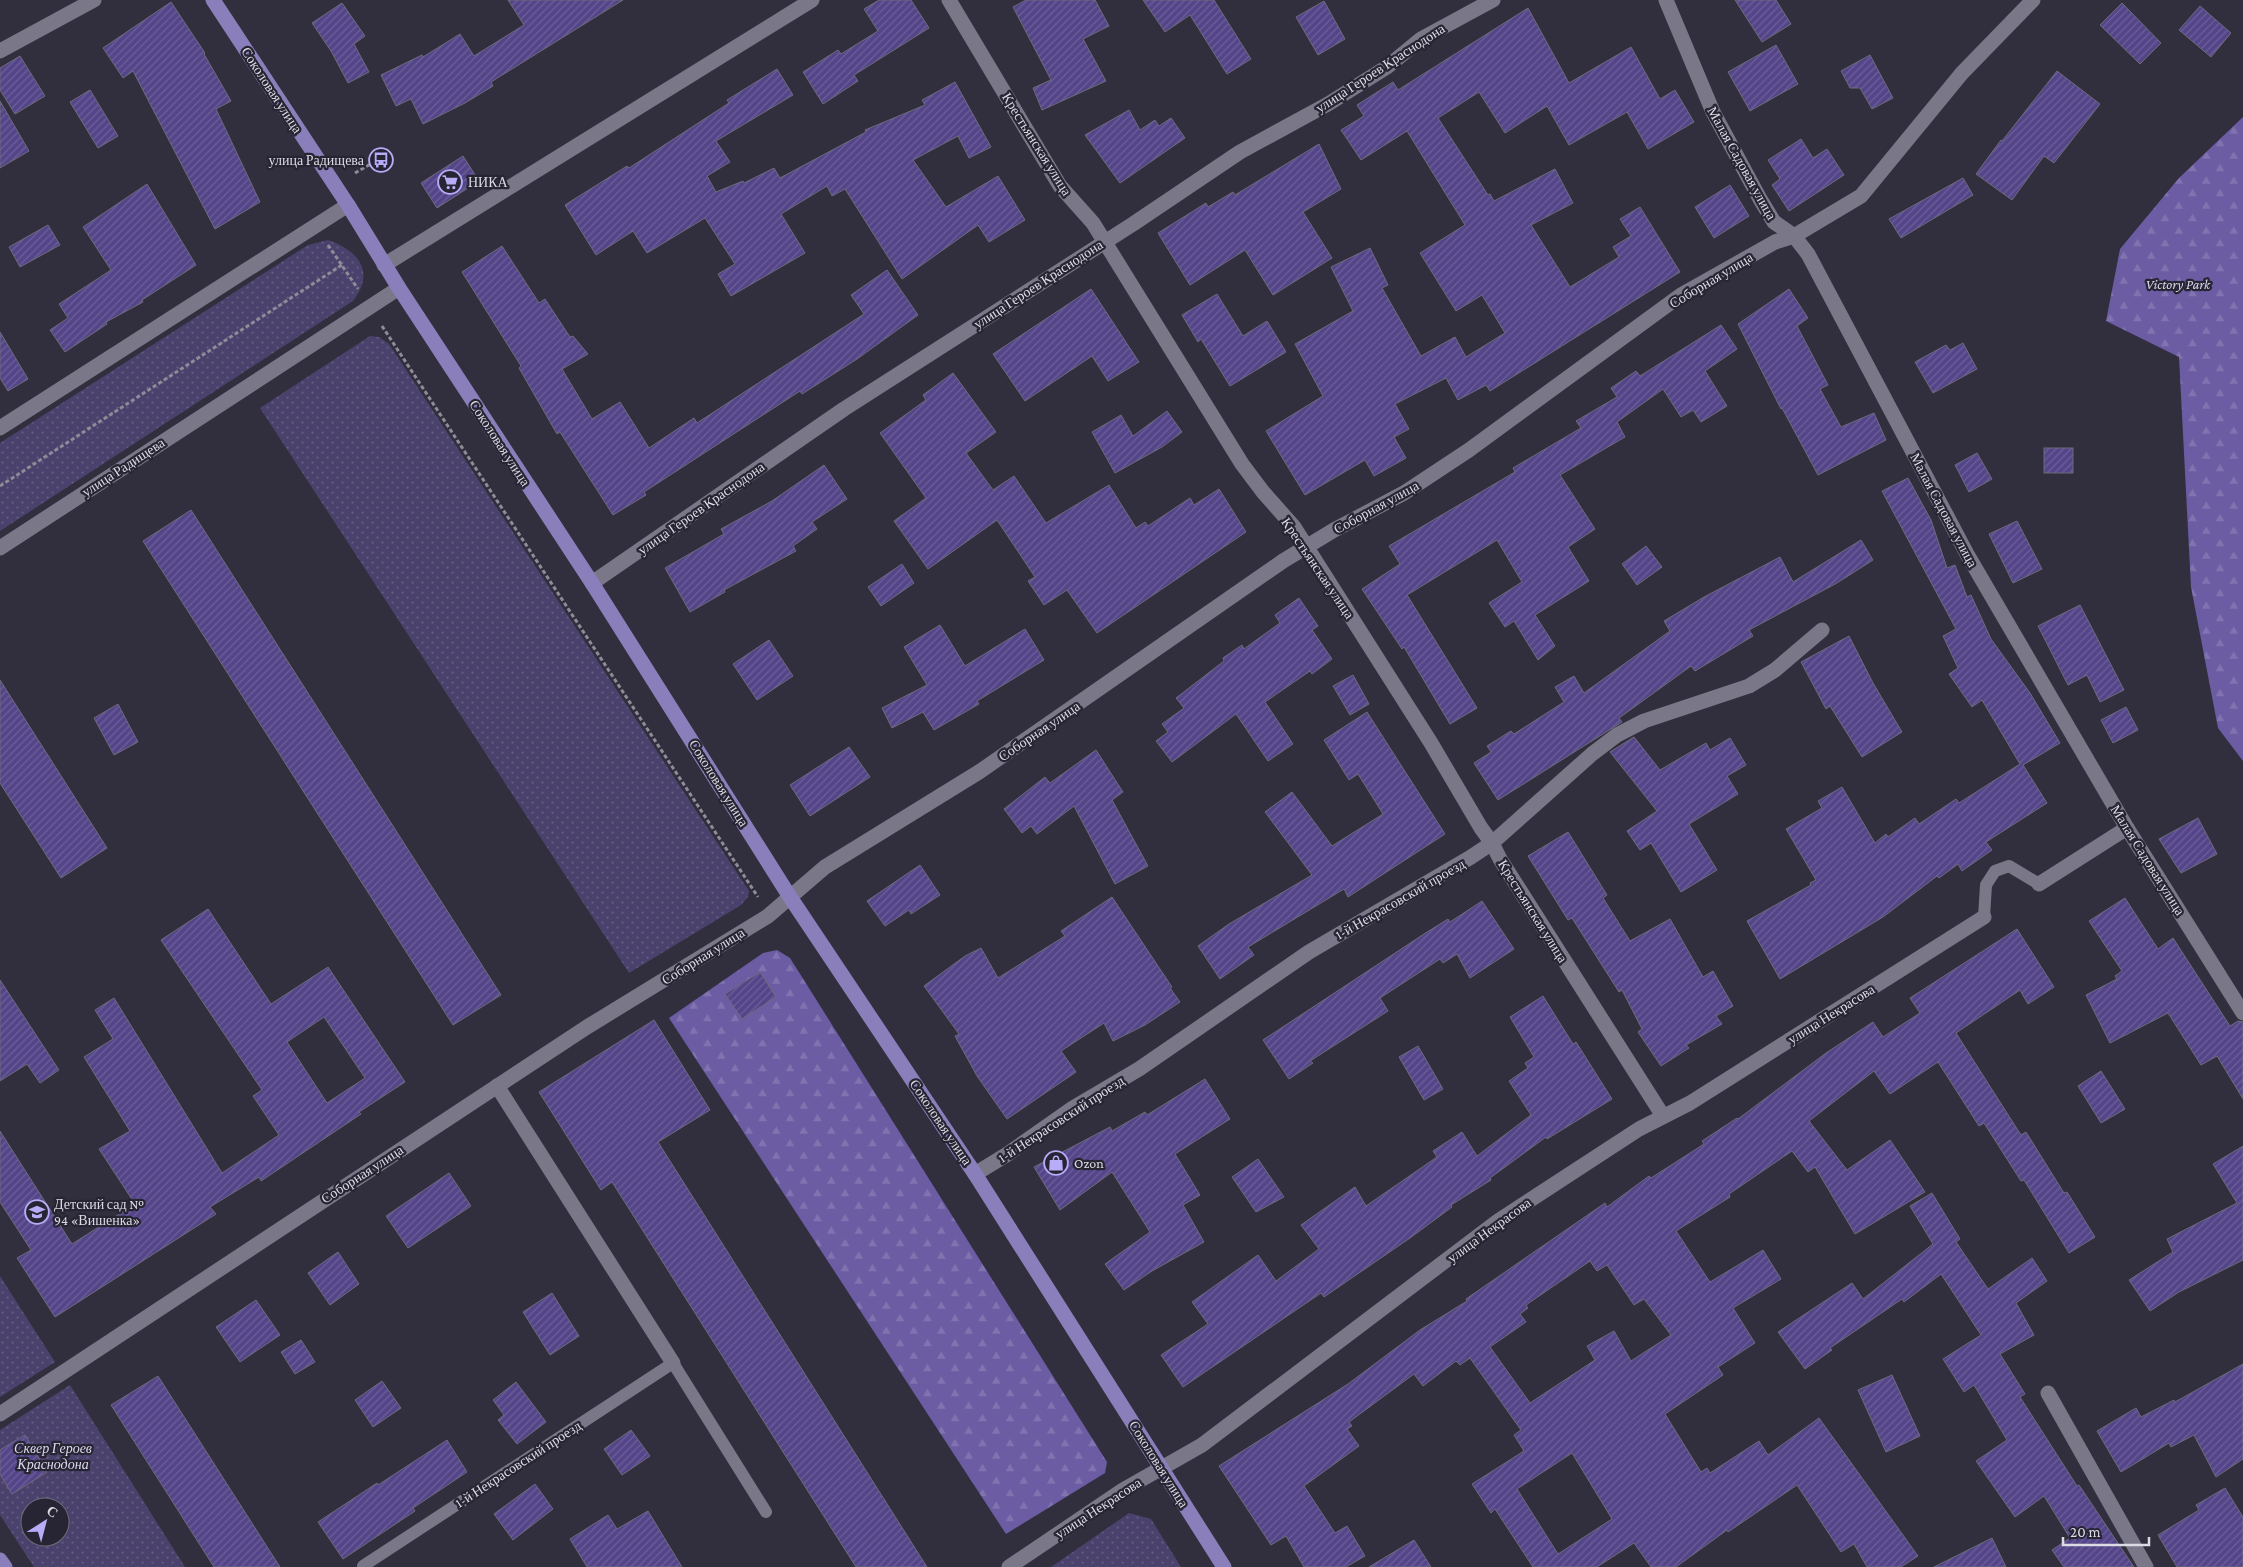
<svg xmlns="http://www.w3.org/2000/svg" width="2243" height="1567" viewBox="0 0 2243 1567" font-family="'Crimson Pro',serif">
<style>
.green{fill:url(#green-dots);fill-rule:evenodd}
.forest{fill:url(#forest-firs)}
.building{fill:url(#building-hatch);stroke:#6d6b7b;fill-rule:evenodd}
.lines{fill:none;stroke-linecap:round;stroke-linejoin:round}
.path{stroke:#8d8c97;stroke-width:3;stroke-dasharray:4 2.5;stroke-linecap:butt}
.lane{stroke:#7a7888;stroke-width:12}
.street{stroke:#7a7888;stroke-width:15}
.secondary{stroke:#7a7888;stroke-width:15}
.primary{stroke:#8a7fba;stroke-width:15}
.labels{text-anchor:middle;stroke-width:4.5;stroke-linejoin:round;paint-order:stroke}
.street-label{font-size:14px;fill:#dcdbe4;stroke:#272533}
.poi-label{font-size:14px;fill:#dcdbe4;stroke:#272533;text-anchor:start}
.park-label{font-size:14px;font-style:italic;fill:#dcdaee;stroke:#272533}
</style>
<defs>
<pattern id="green-dots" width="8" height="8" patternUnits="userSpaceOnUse" patternTransform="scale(1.25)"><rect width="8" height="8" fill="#4a426c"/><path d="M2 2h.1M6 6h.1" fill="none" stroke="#645d81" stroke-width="1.8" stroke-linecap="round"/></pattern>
<pattern id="forest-firs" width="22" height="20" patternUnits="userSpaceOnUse" patternTransform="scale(1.25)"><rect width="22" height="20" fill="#6b5ca3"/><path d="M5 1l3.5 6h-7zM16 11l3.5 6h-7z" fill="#8073b0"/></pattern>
<pattern id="building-hatch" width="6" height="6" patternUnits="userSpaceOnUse" patternTransform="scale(1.25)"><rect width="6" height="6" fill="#544589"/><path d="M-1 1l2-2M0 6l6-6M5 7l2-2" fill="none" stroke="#6c5f9a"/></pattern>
</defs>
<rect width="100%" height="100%" fill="#312f3d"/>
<g class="green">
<path d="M328 240C358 251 376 271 353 301L0 531V443L308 245Z"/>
<polygon points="370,336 379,337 389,344 749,891 748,897 741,905 629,973 260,408"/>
<polygon points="0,1276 55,1362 0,1397"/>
<path d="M70 1385 185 1567H34L0 1515V1430ZM30 1507H60V1537H30Z"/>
<polygon points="1129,1513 1151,1519 1181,1567 1051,1567"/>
</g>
<g class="forest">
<polygon points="2243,117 2243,761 2218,728 2191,587 2179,357 2106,321 2120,249 2179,178"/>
<polygon points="777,950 790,958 1107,1462 1105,1473 1006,1534 669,1018 763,953"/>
</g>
<g class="building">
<polygon points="508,0 623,0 491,82 493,86 465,103 423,124 411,99 396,106 381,75 422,55 423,57 460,34 474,56 524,25"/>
<polygon points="879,0 911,0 929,28 854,75 858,81 823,104 803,72 838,50 841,54 878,31 864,9"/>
<polygon points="1026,0 1095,0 1109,26 1083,39 1106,81 1042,110 1033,88 1051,80 1013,7"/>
<polygon points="1143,0 1214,0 1251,59 1227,74 1190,15 1165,32"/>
<polygon points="1735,0 1776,0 1791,24 1762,42"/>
<polygon points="1324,1 1345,39 1318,55 1296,17"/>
<polygon points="171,2 205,53 204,54 231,101 216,109 260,202 215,229 133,71 123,78 103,48"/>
<polygon points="342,3 365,36 354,44 369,72 348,83 331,51 312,23"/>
<polygon points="2122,3 2161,43 2140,64 2100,25"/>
<polygon points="2200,6 2231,33 2211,57 2179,30"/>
<polygon points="1528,8 1569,83 1631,47 1660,99 1675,90 1694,122 1648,149 1627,112 1569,145 1547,106 1505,133 1479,92 1438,118 1488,195 1490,194 1494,201 1555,169 1573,203 1531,225 1570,287 1619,257 1613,247 1631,236 1620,219 1640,207 1680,272 1490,391 1486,385 1458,400 1446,378 1395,404 1409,429 1394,437 1406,458 1374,476 1365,460 1305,495 1266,431 1323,396 1295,344 1353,311 1331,267 1370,248 1388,285 1382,288 1421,356 1455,337 1466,357 1505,333 1482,295 1456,311 1420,253 1465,225 1407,131 1361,160 1341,130 1364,116 1357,105 1393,82 1398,90"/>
<polygon points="1776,45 1798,84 1750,111 1728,72"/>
<polygon points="1870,55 1893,98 1872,109 1860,88 1850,88 1841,71"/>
<polygon points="20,56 45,96 15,114 0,90 0,68"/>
<polygon points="777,69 793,95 716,141 730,162 707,176 716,192 743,181 744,183 774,168 780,178 866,132 865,130 925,105 922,100 955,82 991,147 969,158 958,136 913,160 946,207 998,176 1025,220 989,242 978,225 902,279 845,189 832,196 827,186 781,214 805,253 731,296 718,274 735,264 705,218 647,253 633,231 596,255 565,205 627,166 629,168 729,103 727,100"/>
<polygon points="2057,71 2100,104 2054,163 2044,156 2012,200 1976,174 2001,140 2002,141"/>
<polygon points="90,90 118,136 98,148 70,102"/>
<polygon points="0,101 29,151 0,168"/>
<polygon points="1129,110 1140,130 1155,120 1159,126 1171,118 1185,138 1120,183 1085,135"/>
<polygon points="1801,139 1813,158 1827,149 1844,175 1789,211 1772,185 1780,179 1768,160"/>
<polygon points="1319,144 1341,189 1303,212 1332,258 1273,295 1245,250 1190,285 1158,233 1206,203 1208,207 1233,192 1235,195"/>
<polygon points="463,156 479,181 437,208 421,183"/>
<polygon points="1963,178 1973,195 1901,238 1889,219"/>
<polygon points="147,184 196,265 142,300 143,302 106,322 107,324 65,352 50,330 68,318 59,304 111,270 83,227"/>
<polygon points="1730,185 1749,216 1714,238 1695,207"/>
<polygon points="48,225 60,245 20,267 9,247"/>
<polygon points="502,246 539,303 545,299 570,337 573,336 588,354 562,369 592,419 620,402 649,448 694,418 697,423 864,314 851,295 887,270 918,315 857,359 802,394 800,391 644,492 646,495 613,515 560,432 557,434 519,368 521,366 462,272"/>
<polygon points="1091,289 1139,362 1108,381 1092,356 1025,401 993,354"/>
<polygon points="1789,289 1808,318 1797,326 1828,385 1820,389 1841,427 1874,413 1886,440 1818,475 1782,408 1781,409 1738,324"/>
<polygon points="1217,294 1243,336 1267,321 1286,352 1230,386 1201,339 1198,342 1182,315"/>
<polygon points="1721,325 1737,349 1705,371 1727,406 1701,422 1693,410 1681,417 1663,389 1617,422 1625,437 1560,475 1595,529 1568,547 1589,581 1535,615 1555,646 1538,660 1514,621 1505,627 1489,603 1522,582 1497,540 1407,595 1477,708 1450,724 1404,647 1402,649 1362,589 1400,564 1389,546 1515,472 1513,468 1581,428 1576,421 1617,397 1611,388 1636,371 1640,376"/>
<polygon points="0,332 28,379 8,391 0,378"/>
<polygon points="1963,343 1977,369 1933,393 1915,362 1946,345 1950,350"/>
<polygon points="953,373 996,432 966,453 993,490 1014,476 1046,523 1109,485 1136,528 1145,522 1148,526 1190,498 1194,505 1219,489 1246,532 1097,633 1067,590 1044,605 1028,581 1035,577 997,520 928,569 894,521 926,498 880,433 926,400 923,395"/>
<polygon points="1167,411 1182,432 1162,447 1115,473 1092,432 1121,415 1133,436"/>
<rect x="2044" y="448" width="29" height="25"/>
<polygon points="1977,453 1992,479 1969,492 1955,465"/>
<polygon points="824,465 847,499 812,522 817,529 793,546 796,551 724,590 725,592 690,612 665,568 724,534 721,529 772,501"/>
<polygon points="1908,478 1931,520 1947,568 1955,565 1967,597 1971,595 1991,639 2030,693 2060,743 2023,765 2047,803 1986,842 1992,850 1962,871 1958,864 1939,878 1937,876 1883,917 1780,979 1747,921 1811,885 1810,883 1816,880 1786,829 1822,808 1818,801 1842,787 1875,843 1886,834 1888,837 1915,818 1919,824 1956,799 1959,803 2020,764 1982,700 1972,707 1949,674 1958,668 1943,636 1956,629 1882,491"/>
<polygon points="191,510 501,995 453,1025 143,541"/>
<polygon points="2017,521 2042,569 2013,583 1989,534"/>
<polygon points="1861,540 1873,560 1837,583 1749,630 1753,636 1695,671 1691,666 1619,718 1622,722 1498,800 1474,763 1491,752 1487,746 1511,731 1514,734 1564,702 1555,687 1574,676 1584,693 1670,631 1664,621 1704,597 1780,557 1793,582"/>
<polygon points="1646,546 1662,567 1637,585 1622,564"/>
<polygon points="902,564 914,583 881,606 868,587"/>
<polygon points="1299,598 1318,626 1312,630 1332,659 1312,674 1310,671 1265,702 1293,744 1268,761 1236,714 1172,762 1156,741 1168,732 1162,724 1184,708 1176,698 1224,661 1223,658 1242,645 1244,649 1280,623 1275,615"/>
<polygon points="2080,605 2124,690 2100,702 2087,675 2068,685 2038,626"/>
<polygon points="940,625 965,666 1025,629 1044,660 977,701 979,704 934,730 923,712 892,728 882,708 927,685 904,647"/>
<polygon points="1849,636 1873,683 1902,732 1862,757 1830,706 1826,709 1801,662"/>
<polygon points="769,640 793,676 757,700 733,664"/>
<polygon points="1353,675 1369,704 1350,715 1333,686"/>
<polygon points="0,680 107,848 61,878 0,783"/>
<polygon points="118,704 138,742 114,755 94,718"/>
<polygon points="2126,707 2138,730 2113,743 2101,720"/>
<polygon points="1367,712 1445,834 1348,897 1344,889 1248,947 1254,955 1220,979 1198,946 1229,924 1312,875 1265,812 1292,792 1332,846 1383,814 1358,774 1349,780 1324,740"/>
<polygon points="1634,737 1660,770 1706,743 1710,750 1730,738 1746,765 1727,776 1738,794 1689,824 1717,870 1681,892 1651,843 1640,850 1627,831 1657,811 1610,752"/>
<polygon points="849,747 870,777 810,816 790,785"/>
<polygon points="1096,750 1123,792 1112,800 1148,866 1115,884 1074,806 1037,834 1031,826 1022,833 1004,809 1045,777 1050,783"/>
<polygon points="2198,818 2217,854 2181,873 2159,839"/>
<polygon points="1568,832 1607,895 1603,898 1630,941 1670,919 1703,977 1713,971 1733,1006 1716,1016 1722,1024 1686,1045 1689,1048 1661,1066 1638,1032 1642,1029 1622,990 1619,992 1572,918 1568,920 1528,856"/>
<polygon points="920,865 940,895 911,914 909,910 885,926 867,901"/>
<polygon points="1112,897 1172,987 1170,988 1180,1002 1145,1025 1113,1041 1104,1023 1061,1051 1076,1072 1007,1119 977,1076 955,1036 959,1034 924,986 965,956 981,948 998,978 1065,936 1061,931"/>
<polygon points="2125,898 2158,949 2173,938 2230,1026 2238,1021 2243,1022 2243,1099 2217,1056 2201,1065 2168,1013 2110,1043 2086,995 2117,979 2115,976 2122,971 2089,921"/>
<polygon points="1482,901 1514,949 1470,978 1457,954 1443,963 1440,959 1380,998 1388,1011 1310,1061 1313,1063 1289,1079 1263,1040 1424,934 1448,919 1450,922"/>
<path d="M208 909 271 1004 328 967 405 1082 359 1112 361 1114 261 1181 259 1177 210 1207 216 1214 55 1317 17 1258 31 1250 0 1202V1131L72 1244 135 1204 99 1149 130 1131 84 1057 113 1039 95 1010 114 998 222 1173 279 1135 253 1096 262 1090 161 940ZM324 1017 365 1078 327 1103 287 1042Z"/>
<path d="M2017 929 2054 987 2028 1004 2020 990 1956 1033 2021 1135 2026 1132 2064 1193 2067 1192 2095 1237 2069 1253 2024 1180 2021 1181 1984 1123 1979 1126 1938 1062 1890 1094 1874 1071 1809 1121 1847 1170 1890 1140 1925 1192 1855 1234 1815 1167 1808 1172 1792 1151 1729 1194 1730 1197 1676 1231 1710 1282 1763 1250 1781 1279 1733 1308 1755 1343 1718 1367 1723 1375 1665 1414 1701 1472 1707 1468 1710 1473 1759 1441 1768 1455 1819 1418 1918 1556 1901 1567H1867L1854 1544 1841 1552 1797 1485 1728 1532 1727 1530 1676 1567H1651L1634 1543 1597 1567H1533L1495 1509 1491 1513 1472 1484 1524 1451 1514 1435 1521 1430 1470 1358 1460 1365 1456 1361 1423 1386 1414 1374 1349 1422 1352 1426 1347 1429 1359 1446 1304 1486 1335 1533 1347 1526 1365 1556 1346 1567H1304L1286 1536 1271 1545 1219 1466 1348 1384 1420 1330 1467 1301 1466 1299 1605 1203 1607 1207 1649 1176 1651 1178 1704 1144 1702 1141 1737 1118 1738 1119 1826 1053 1873 1022 1883 1037 1920 1013 1910 998ZM1590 1261 1597 1271 1607 1265 1634 1305 1644 1299 1671 1335 1631 1361 1614 1331 1587 1346 1595 1360 1530 1403 1490 1347 1526 1322 1520 1314 1528 1308 1526 1305ZM1572 1453 1612 1519 1558 1554 1517 1489Z"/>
<polygon points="760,972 776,997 742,1019 725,994"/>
<polygon points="0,980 59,1070 40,1083 27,1064 0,1081"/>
<polygon points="1543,996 1573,1044 1576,1042 1612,1099 1547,1139 1546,1137 1490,1178 1491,1180 1451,1205 1452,1207 1410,1238 1324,1297 1321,1293 1183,1387 1161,1355 1208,1324 1192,1302 1258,1255 1276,1281 1319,1249 1301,1225 1355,1187 1366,1206 1437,1157 1433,1151 1462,1132 1477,1156 1531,1115 1509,1081 1528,1068 1525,1063 1534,1057 1510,1017"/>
<polygon points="654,1020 710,1110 658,1142 927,1567 856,1567 612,1182 601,1190 539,1092"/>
<polygon points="1418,1046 1443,1089 1424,1100 1399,1057"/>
<polygon points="2101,1071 2125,1109 2101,1123 2078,1086"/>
<polygon points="1205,1079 1230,1119 1175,1154 1200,1195 1183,1205 1204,1242 1152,1271 1124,1290 1105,1264 1150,1232 1112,1172 1060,1210 1034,1167 1110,1127 1112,1131 1145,1112 1147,1115"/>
<polygon points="2243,1146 2243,1260 2179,1292 2150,1311 2129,1280 2173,1252 2167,1239 2237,1203 2213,1164"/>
<polygon points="1258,1159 1284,1197 1256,1212 1232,1177"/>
<polygon points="449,1173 471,1206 408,1248 386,1216"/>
<polygon points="1932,1193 1960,1239 1956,1242 1988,1289 2032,1258 2047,1281 2016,1303 2034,1335 2000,1354 2025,1394 2020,1397 2077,1486 2079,1485 2134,1567 2064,1567 2052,1550 2070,1538 2044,1496 2015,1517 1976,1461 2007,1440 1974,1385 1964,1392 1943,1359 1981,1335 1941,1274 1904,1302 1902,1299 1830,1348 1832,1350 1805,1369 1778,1332 1852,1283 1863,1299 1933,1244 1910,1206"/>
<polygon points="338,1252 359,1284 330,1305 308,1273"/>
<polygon points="552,1293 579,1336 550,1355 523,1312"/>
<polygon points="256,1300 280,1335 240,1362 216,1327"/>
<polygon points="301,1340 315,1362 295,1374 281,1352"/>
<polygon points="2243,1364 2243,1459 2216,1477 2194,1435 2171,1447 2169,1443 2121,1472 2097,1431 2136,1408 2141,1417 2174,1400 2175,1402"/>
<polygon points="1892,1375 1920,1436 1886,1452 1858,1390"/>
<polygon points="158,1376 280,1567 214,1567 111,1405"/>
<polygon points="382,1381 401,1408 373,1427 355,1400"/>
<polygon points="516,1382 546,1422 517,1444 498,1420 504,1415 493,1400"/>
<polygon points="631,1430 650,1456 622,1475 604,1449"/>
<polygon points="25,1435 47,1472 12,1494 0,1474 0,1450"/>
<polygon points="447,1440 467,1472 413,1508 415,1511 343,1559 318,1522 377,1483 378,1485"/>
<polygon points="535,1484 553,1509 513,1540 494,1514"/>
<polygon points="2225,1488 2243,1517 2243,1567 2177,1567 2158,1535 2199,1510 2196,1505"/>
<polygon points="648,1511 682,1567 587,1567 570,1539 608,1515 617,1529"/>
<polygon points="1992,1538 2006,1567 1934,1567"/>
<polygon points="1414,1540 1431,1567 1369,1567"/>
</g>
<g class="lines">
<g class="path">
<polyline points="355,173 374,162"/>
<polyline points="328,245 358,289"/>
<polyline points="382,326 758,897"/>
<polyline points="0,486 342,265"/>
</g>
<g class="lane">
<polyline points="1984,917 1986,885 1995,871 2009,866 2039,884"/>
<polyline points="363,1566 673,1363 766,1512"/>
</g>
<g class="street">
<polyline points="949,0 1060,186 1093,223 1242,464 1263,492 1294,527 1431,743 1481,828 1492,843 1500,859 1663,1116"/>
<polyline points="1666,0 1713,112 1760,199 1774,222 1794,236 1808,254 1967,554 2127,828 2243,1013"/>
<polyline points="0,51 94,0"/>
<polyline points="384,265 812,0"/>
<polyline points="592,583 844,409 1133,224 1240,152 1328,104 1387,67 1421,39 1493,0"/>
<polyline points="2039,884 2127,828"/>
<polyline points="497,1086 673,1363"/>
<polyline points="975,1174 1006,1155 1073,1108 1139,1069 1309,952 1471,857 1492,843 1592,754 1617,735 1644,721 1749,686 1775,670 1822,630"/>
<polyline points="2048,1393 2146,1567"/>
<polyline points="0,1414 587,1027 768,916 825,867 979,772 1283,561 1334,530 1404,493 1469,450 1681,295 1775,242 1794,236 1861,196 1962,73 2033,0"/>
<polyline points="1009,1567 1123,1490 1202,1445 1498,1221 1639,1129 1690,1103 1984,917"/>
</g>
<g class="secondary">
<polyline points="0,428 348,205"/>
<polyline points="0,548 399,288"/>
</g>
<g class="primary">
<polyline points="213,0 348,205 399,288 592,583 790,897 975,1174 1224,1567"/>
<polyline points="0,1560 5,1567"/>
</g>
</g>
<defs>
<g id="bus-ring" transform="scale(1.25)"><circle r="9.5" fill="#272533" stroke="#b8abf7" stroke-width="1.5"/><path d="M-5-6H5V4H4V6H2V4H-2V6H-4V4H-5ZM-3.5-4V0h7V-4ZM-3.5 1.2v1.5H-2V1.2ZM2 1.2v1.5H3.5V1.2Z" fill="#b8abf7"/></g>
<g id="supermarket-ring" transform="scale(1.25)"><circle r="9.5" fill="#272533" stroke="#b8abf7" stroke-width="1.5"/><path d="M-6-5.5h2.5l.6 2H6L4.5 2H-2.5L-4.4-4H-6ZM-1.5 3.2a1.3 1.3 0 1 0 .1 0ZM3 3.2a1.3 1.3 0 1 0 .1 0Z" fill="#b8abf7"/></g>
<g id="shop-ring" transform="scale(1.25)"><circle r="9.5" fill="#272533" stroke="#b8abf7" stroke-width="1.5"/><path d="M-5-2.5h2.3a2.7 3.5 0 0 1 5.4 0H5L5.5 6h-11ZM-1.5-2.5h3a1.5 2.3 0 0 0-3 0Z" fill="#b8abf7"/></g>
<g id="school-ring" transform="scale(1.25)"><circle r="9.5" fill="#272533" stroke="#b8abf7" stroke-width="1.5"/><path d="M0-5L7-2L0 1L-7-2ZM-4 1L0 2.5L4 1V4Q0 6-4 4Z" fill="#b8abf7"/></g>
</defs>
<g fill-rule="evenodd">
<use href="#bus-ring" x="381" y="160"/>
<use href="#supermarket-ring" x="450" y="182"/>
<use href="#shop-ring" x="1056" y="1163"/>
<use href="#school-ring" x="37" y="1212"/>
</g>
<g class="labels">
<g class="street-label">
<text transform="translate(1380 68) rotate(-33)" y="5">улица Героев Краснодона</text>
<text transform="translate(272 90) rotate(57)" y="5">Соколовая улица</text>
<text transform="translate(1037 144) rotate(58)" y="5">Крестьянская улица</text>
<text transform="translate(1742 163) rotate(61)" y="5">Малая Садовая улица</text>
<text transform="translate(1711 280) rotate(-31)" y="5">Соборная улица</text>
<text transform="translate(1038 284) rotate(-33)" y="5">улица Героев Краснодона</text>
<text transform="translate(500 443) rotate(57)" y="5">Соколовая улица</text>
<text transform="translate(123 467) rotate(-33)" y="5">улица Радищева</text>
<text transform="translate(1376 507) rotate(-29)" y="5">Соборная улица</text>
<text transform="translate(701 508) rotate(-35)" y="5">улица Героев Краснодона</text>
<text transform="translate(1944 510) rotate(62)" y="5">Малая Садовая улица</text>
<text transform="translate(1318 568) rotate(56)" y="5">Крестьянская улица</text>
<text transform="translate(1039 731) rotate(-34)" y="5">Соборная улица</text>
<text transform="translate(719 783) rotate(58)" y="5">Соколовая улица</text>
<text transform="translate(2148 860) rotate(58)" y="5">Малая Садовая улица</text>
<text transform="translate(1400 899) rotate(-30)" y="5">1-й Некрасовский проезд</text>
<text transform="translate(1533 911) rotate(58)" y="5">Крестьянская улица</text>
<text transform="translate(703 956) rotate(-32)" y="5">Соборная улица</text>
<text transform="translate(1831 1014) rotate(-32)" y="5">улица Некрасова</text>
<text transform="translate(1061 1119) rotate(-33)" y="5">1-й Некрасовский проезд</text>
<text transform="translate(941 1122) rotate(56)" y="5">Соколовая улица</text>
<text transform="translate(362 1174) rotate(-33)" y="5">Соборная улица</text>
<text transform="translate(1489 1230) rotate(-36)" y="5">улица Некрасова</text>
<text transform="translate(518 1464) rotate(-33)" y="5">1-й Некрасовский проезд</text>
<text transform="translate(1159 1464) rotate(58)" y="5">Соколовая улица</text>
<text transform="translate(1098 1508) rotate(-33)" y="5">улица Некрасова</text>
</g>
<g class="poi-label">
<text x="364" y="165" text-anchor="end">улица Радищева</text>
<text x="468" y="187">НИКА</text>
<text x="1074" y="1168">Ozon</text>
<text x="54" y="1209">Детский сад №<tspan x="54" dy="16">94 «Вишенка»</tspan></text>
</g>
<g class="park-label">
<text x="2178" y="289">Victory Park</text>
<text x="53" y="1453">Сквер Героев<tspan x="53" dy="16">Краснодона</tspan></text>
</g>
</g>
<g transform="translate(45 1522) rotate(36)"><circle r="24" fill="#272533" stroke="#6f6e7a"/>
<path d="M0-4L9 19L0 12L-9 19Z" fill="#b8abf7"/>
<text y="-8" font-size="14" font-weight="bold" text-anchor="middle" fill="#dcdbe4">С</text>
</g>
<path d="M2063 1537v8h86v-8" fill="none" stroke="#dcdbe4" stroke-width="2.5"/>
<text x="2070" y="1537" font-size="15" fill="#dcdbe4" stroke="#272533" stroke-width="4" paint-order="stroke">20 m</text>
</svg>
